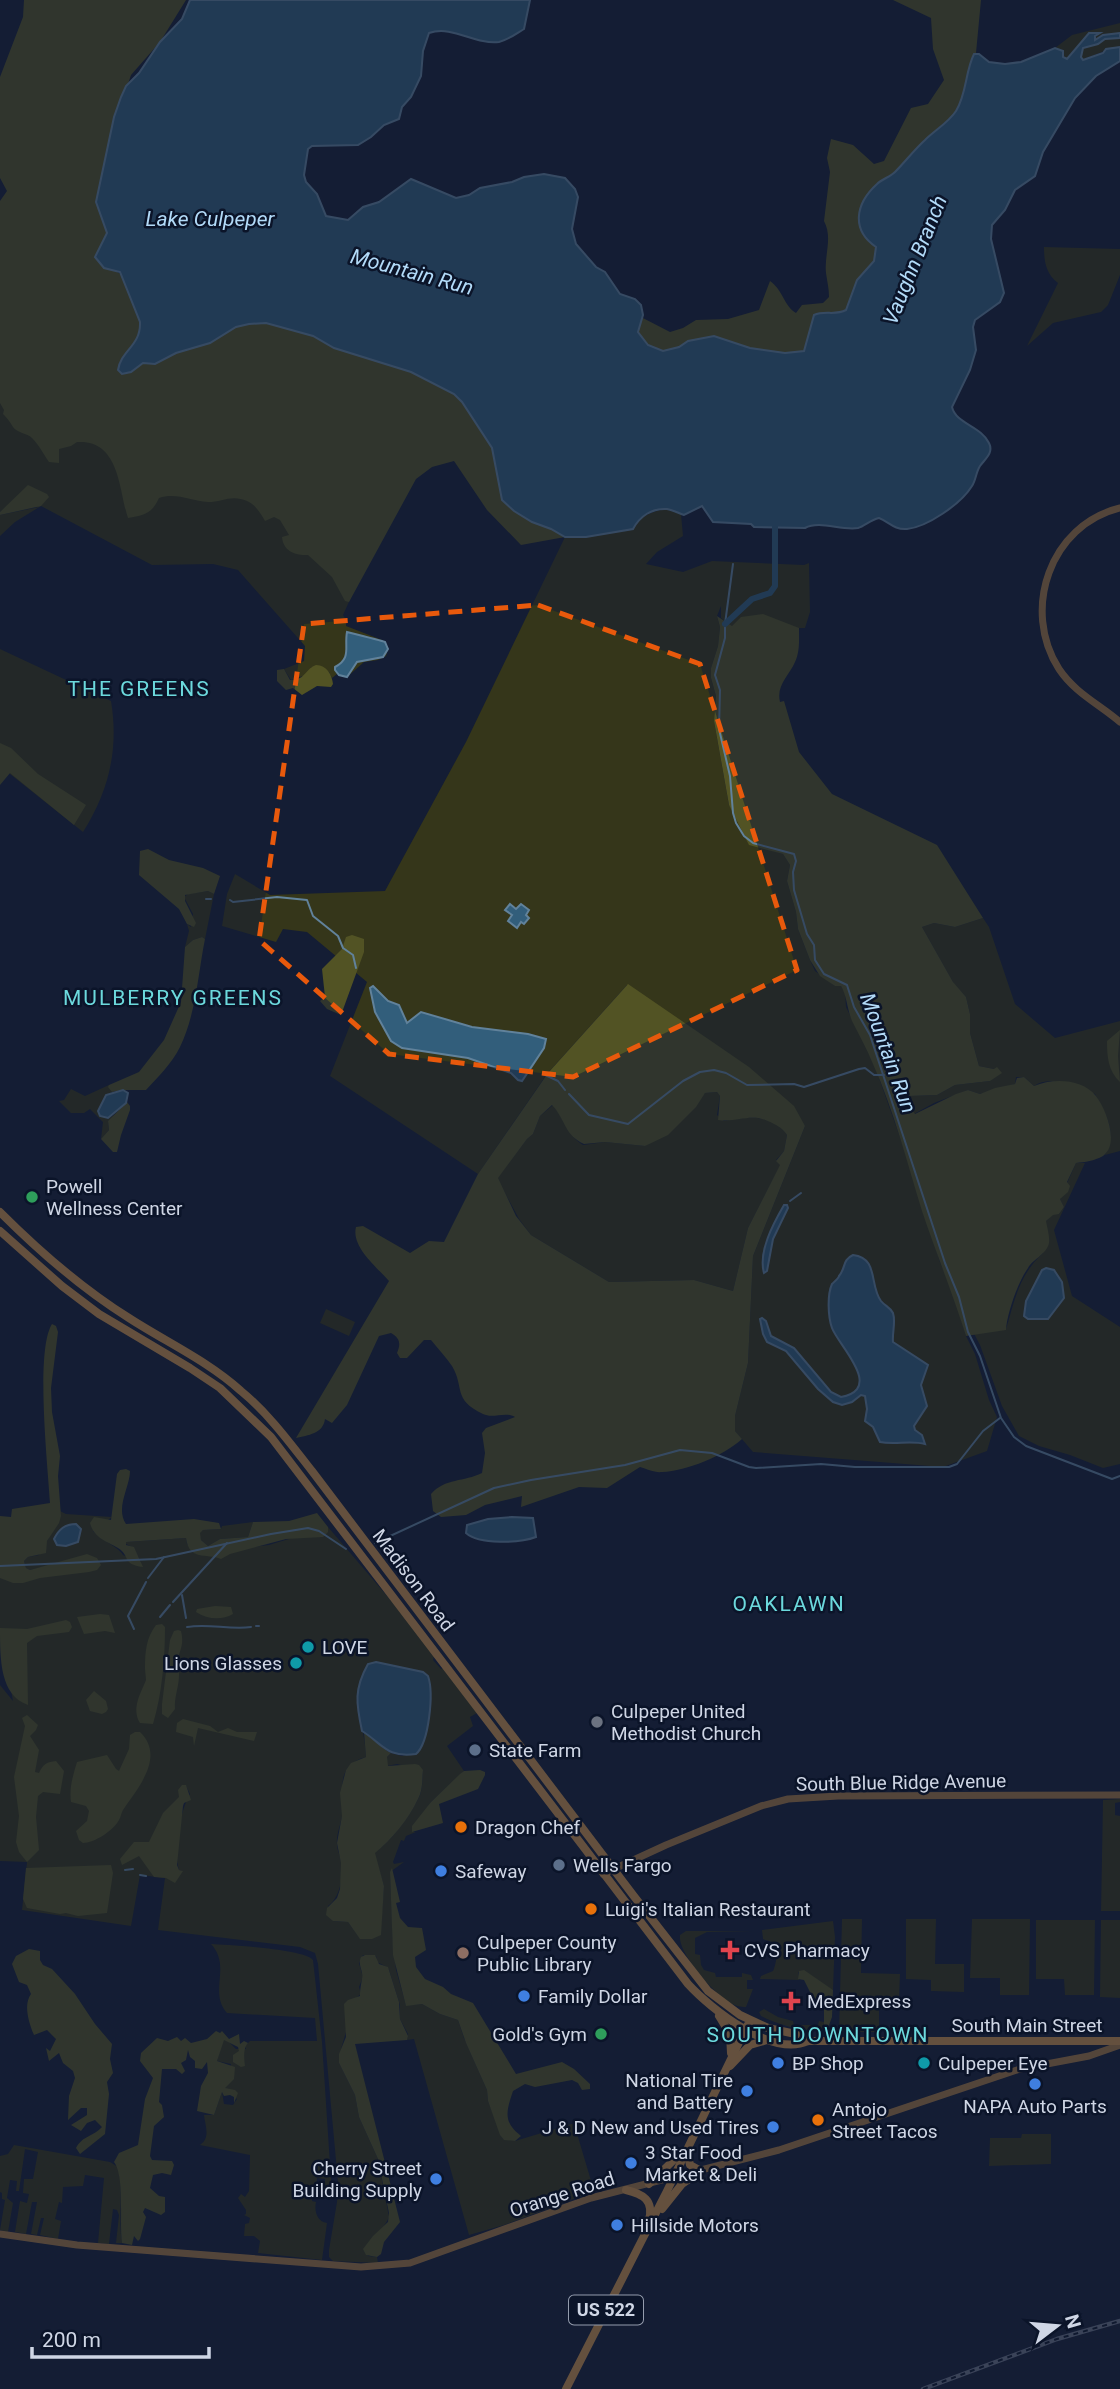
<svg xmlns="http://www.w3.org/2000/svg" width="1120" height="2389" viewBox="0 0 1120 2389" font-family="Roboto,sans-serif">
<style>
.green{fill:#35361a;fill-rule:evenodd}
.forest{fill:#525324;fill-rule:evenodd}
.water{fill:#325e7b;stroke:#61829b;stroke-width:2}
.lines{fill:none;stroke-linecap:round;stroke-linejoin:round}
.stream{stroke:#61829b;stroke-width:2}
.canal{stroke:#325e7b;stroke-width:6}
.secondary{stroke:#a17742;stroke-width:7}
.primary{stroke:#c68f49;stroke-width:8}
.rail-casing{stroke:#697184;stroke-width:4.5}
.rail{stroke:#0b1429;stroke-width:2;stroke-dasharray:5;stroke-linecap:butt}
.marked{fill:none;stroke:#e8590c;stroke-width:5;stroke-dasharray:14 9;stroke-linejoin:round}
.leisure-dot{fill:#2e9e5b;stroke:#0b1429;stroke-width:2.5}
.culture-dot{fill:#0f9aa8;stroke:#0b1429;stroke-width:2.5}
.worship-dot{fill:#6b7280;stroke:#0b1429;stroke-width:2.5}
.service-dot{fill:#5c6f8a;stroke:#0b1429;stroke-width:2.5}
.food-dot{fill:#e8710a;stroke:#0b1429;stroke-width:2.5}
.shop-dot{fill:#3f7fe0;stroke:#0b1429;stroke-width:2.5}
.health-dot{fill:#e0444e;stroke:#0b1429;stroke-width:2.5}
.education-dot{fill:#8d6e63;stroke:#0b1429;stroke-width:2.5}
.labels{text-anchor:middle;stroke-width:5;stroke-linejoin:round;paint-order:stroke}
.shield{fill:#0b1429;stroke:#949cad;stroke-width:2}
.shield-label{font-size:18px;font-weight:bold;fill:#cfd6e5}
.poi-label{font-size:19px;fill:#cfd6e5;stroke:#0b1429;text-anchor:start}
.street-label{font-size:19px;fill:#cfd6e5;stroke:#0b1429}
.water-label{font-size:21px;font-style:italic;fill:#b2daf8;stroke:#0b1429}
.neighbourhood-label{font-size:21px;letter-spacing:2px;fill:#6cd9dd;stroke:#0b1429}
</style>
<rect width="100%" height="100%" fill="#141d34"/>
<g class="green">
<path d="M1120 23V33L1103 35 1095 40V36L1098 33C1081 34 1079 50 1067 59L1063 57V51L1055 48 1072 35Z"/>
<path d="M1120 38V47C1106 48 1095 56 1081 60L1083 48 1098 44 1105 39Z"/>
<path d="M1044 247 1120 249V275L1108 305 1101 312 1053 323 1027 346 1058 283C1046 274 1044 262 1044 247Z"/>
<polygon points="0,390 259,495 358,582 343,615 346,620 346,626 382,640 388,649 386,656 378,660 364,662 347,677 337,674 332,678 329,672 312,667 306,675 291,680 284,669 304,661 305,646 238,570 213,564 152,565 41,506 15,522 0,536 0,515 39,507 7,506 0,512"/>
<path d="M671 509 681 514 683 536 657 552 646 564 683 572 712 561 804 565 809 563 810 612 805 628 735 629 721 618V606L717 616 720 627 718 646 711 668V678L716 696 714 721 729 805 757 846 783 854 790 865 787 881 796 912 798 929 810 960 815 971 835 986H841L845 992 846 1007 874 1064 908 1160 940 1262 954 1295 966 1336 975 1354 989 1400 997 1417 987 1451 943 1467 753 1452 735 1431V1416L748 1363 753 1256 805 1126 627 985 547 1074 478 1174 330 1076 367 982 307 932 283 929 276 942 222 926 227 894 235 874 270 895 385 891 466 742 565 537C580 535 595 536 610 532 632 526 647 509 671 509Z"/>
<path d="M0 649 111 701C119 749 109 791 83 832L0 766Z"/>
<polygon points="208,891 214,894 205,939 202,937 193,940 185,947 189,931 187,924 191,927 193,914 184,897 188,894"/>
<path d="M983 918 989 927 1015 1004 1055 1038 1120 1021V1151L1105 1155C1118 1133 1106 1114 1095 1094 1076 1088 1052 1074 1034 1086L1024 1077H1016L1015 1084 980 1094 968 1090 934 1103 914 1114 907 1104 909 1096 937 1095 955 1085 990 1081 994 1069 979 1066 970 1033V1014L966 997 954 984 922 927 934 923 955 927Z"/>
<polygon points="109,1085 112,1092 104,1098 101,1106 108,1118 114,1115 108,1121 109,1130 101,1139 103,1122 90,1109 84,1113 71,1113 59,1101 64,1100 71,1089 85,1096"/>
<path d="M717 1092 720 1096 717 1115 724 1121C745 1117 774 1113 787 1135L784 1151 776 1160 781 1164 748 1228 733 1291 694 1280 609 1282 531 1235 519 1219 497 1178 527 1139 533 1134 540 1116 553 1105C566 1121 565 1133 583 1145L605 1142 645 1146 705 1093Z"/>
<path d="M1076 1163H1085L1054 1230 1072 1296 1120 1327V1464L1103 1468 1070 1455 1039 1446 1019 1436 1002 1406 980 1345 971 1328 1006 1329C1015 1299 1019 1275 1043 1253L1046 1221 1053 1214H1059L1064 1207 1060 1199Z"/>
<polygon points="326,1309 355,1322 349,1336 320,1323"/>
<path d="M60 1511 66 1514 112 1517 93 1531C102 1541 119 1547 123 1555L141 1562 134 1548 126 1544V1542L186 1538 187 1544 196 1554 269 1545 328 1527 399 1610 434 1656 433 1660 441 1669 443 1668 477 1713 470 1717 473 1726 447 1746 464 1771 431 1802 413 1832H416L406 1836 404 1841 401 1840 393 1862 394 1864 404 1862 390 1872 393 1944 396 1970 406 2005 422 2004 440 2014 458 2020 464 2038 487 2090 488 2101 503 2139 515 2141 578 2122V2137L592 2184 587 2194 504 2225 469 2235 414 2039 407 2040 408 2034 400 2019V2005L389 1970 387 1967 377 1962 376 1956 363 1955 359 1963 363 1977 359 1987 361 1994 356 1998 341 2049 339 2063 355 2095 359 2117 378 2159 389 2217C384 2229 371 2239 364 2250L368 2256 377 2257 378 2263 333 2261 329 2257V2250L337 2202 338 2182 318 1964 315 1953 300 1947 158 1930 165 1878 140 1875 131 1926 22 1910 27 1862 0 1861V1685L13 1701 0 1631V1568L24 1576 71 1560 30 1570 26 1568 24 1561 28 1557 39 1555 61 1516ZM376 1662 430 1683 431 1701 420 1750 402 1756 391 1753 387 1757V1766L397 1764 423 1771C422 1780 423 1791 418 1799 409 1818 391 1841 374 1853L384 1886 380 1935 359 1937 348 1922 333 1921 328 1906C341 1896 343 1877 341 1861 340 1855 337 1850 337 1844 336 1836 340 1826 342 1817 345 1792 333 1766 366 1757 365 1720 347 1702 368 1664ZM186 1786 190 1794C180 1811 173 1851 179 1870L182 1871 166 1878Z"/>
<polygon points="253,1522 248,1537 220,1539 208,1546 201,1540 199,1533 203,1530 221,1529 222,1526"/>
<polygon points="1120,1799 1120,1802 1115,1803 1115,1815 1120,1816 1120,1911 1101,1911 1103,1800"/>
<polygon points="842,1919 862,1919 861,1973 900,1974 899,2000 879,2000 879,2032 839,2032"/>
<polygon points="906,1919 936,1919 935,1964 964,1964 964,1992 931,1991 931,1980 906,1979"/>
<polygon points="972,1919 1030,1919 1029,1995 1000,1995 1000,1978 970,1978"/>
<polygon points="1036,1920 1095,1920 1094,1995 1065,1995 1064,1979 1036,1979"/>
<polygon points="1101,1920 1120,1920 1120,1998 1100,1997"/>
<path d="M833 1921 835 1937 833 1990 798 1972 799 1980 760 1979 761 1976 773 1971C776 1965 779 1949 774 1943 773 1942 765 1940 763 1939L762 1930Z"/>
<path d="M686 1931H753L707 1932 695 1938V1954L700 1955 701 1965 704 1970 715 1973 716 1977H742V1973L751 1975 753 1980H747V1989H753L746 2007C741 2007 734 2006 727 2001 713 1992 677 1952 680 1935Z"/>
<path d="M211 1944C229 1945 304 1949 313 1960L322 2042 332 2195H324L325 2179 317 2178 316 2193H312V2201L316 2202C314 2211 317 2222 327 2223L322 2260 258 2253 260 2241 254 2236H244L245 2224 249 2223 250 2218 244 2215 246 2214V2210L238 2198 241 2194 245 2197 249 2191 250 2155 200 2145C211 2138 205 2125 204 2115H214L222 2092 224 2104 233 2105 237 2099 224 2088 228 2083 231 2064 217 2061 222 2041 225 2038 236 2049H246L245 2046 250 2041H317L315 2018 227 2013C208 1991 232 1967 211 1944Z"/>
<path d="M764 2009 778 2017 793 2021 794 2025H818L819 2021 824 2022 825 2027 830 2026C811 2036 779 2025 761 2016L759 2012Z"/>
<polygon points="1022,2134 1051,2134 1051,2164 989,2166 990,2138 1021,2138"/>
<path d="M14 2145 110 2162 118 2167C124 2192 118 2218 122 2243H116L119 2215 117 2210 113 2209 109 2244 98 2243 104 2178 85 2175 83 2186 63 2187 62 2203 59 2202 55 2219 61 2221 58 2239 40 2235 44 2218H41L37 2235 31 2234 37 2202H32L26 2234 15 2232 20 2201 27 2203 29 2194 23 2193 24 2179H33L38 2152 25 2149 19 2191H16L17 2181 10 2180 7 2198 13 2203 8 2232 0 2230 5 2200 2 2199V2193L0 2192V2156L8 2154Z"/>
</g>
<g class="forest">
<path d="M24 0H186L160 42 131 75 111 135 114 169 100 198 107 233 108 267 126 277 144 330 121 371 207 339 252 315 295 328 328 344 455 387 489 432 514 511C530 522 549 526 565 537L521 545 487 510 454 461 432 467 416 479 349 602 345 601 332 577 308 555C296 556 283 551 282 537L289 535 280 520 274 517 265 521C261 514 255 504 247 501 232 494 222 502 208 502 191 501 176 492 159 498 152 514 144 515 128 518 119 491 120 439 77 442L71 446 59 449V463L49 462C44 455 39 445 32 438 27 433 17 433 13 427 10 422 8 419 3 414L4 410 0 403V201L7 191 0 178V77L23 17Z"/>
<path d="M893 0H981L976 53 972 57 965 91 955 113 925 140 894 174 875 245 878 249 875 261 846 309 836 316 808 349 799 355 678 350 662 353 648 346 636 335 639 316 670 332 683 328 696 320 728 319 759 310 770 281C783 290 784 306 796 313L802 305 823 303 829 297C829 288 827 281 826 273 824 255 833 238 824 221L830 172 827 158 831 139 853 145 874 164 884 161 911 108 928 104 944 80 933 49 931 18Z"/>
<polygon points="28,485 47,494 49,497 41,506 0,515 0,512"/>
<path d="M763 614 799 628C799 639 800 652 795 662 789 676 776 685 780 702L784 701 799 752 832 794 937 845 983 918 955 927 934 923 922 927 953 982 966 997 970 1014V1033L979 1066 994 1069 997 1067 1002 1073 990 1081 955 1085 937 1095 909 1096 907 1104 915 1114 956 1094 968 1090 980 1094 995 1088 1015 1084 1017 1078 1024 1077 1034 1086C1052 1078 1082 1078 1096 1096 1106 1109 1120 1144 1103 1156 1094 1161 1085 1162 1076 1163L1067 1182 1070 1186 1068 1192 1060 1199 1064 1207 1059 1214 1053 1215 1046 1221C1047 1227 1050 1237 1049 1243 1047 1254 1033 1259 1028 1268 1018 1282 1007 1313 1006 1330L966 1336C953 1294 936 1253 922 1211 907 1162 894 1111 873 1064 867 1049 859 1035 852 1021 847 1009 847 996 841 986H835L820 976 810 960 798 929 796 912 787 881 790 865 783 854 749 845 729 805 714 721 716 696 711 678V668L718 646 720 627 717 616 732 626 741 617Z"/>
<path d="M316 665C327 665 332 675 333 684L331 687 317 686 302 695 293 688 286 690 277 681V670L284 669 290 680C305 681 306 668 316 665Z"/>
<polygon points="0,743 11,748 38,774 86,805 74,825 10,773 0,785"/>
<polygon points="148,849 169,860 203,868 220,876 214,894 208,891 185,895 185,901 196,923 194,927 187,924 179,909 139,875 140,851"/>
<polygon points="352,935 364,939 364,952 341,1015 327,1009 320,1001 325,997 322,969 342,949 346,937"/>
<path d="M202 937 205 939C198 974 196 1014 180 1047 172 1063 158 1077 146 1090H123L112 1092 108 1087 109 1085 139 1072 164 1040 181 1002 185 947 193 940Z"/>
<path d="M628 984 749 1067 794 1106 805 1126 753 1256 748 1363 735 1416V1431L742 1439C723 1456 687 1471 662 1472 655 1473 647 1469 640 1467L607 1488 579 1487 521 1507 522 1496 485 1505 466 1515 441 1517 433 1511 431 1494C445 1478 464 1482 482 1473L485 1453 482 1433 486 1428 515 1417C505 1411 493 1419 483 1414 452 1399 465 1388 452 1366 446 1357 438 1349 431 1340H424L407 1358H400L397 1353C401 1344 400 1338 391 1333L379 1336 347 1405 332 1423 325 1419C323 1434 308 1435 296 1438L389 1281C377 1267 351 1247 356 1227L363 1226 410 1253 429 1241 444 1242 478 1174 548 1073ZM717 1092 720 1096 718 1120C740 1123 752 1111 774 1124 780 1127 783 1129 787 1135L784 1151 776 1161 780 1165 748 1228 733 1291 694 1280 609 1282 531 1235 516 1216 498 1178 527 1139 533 1134 540 1116 552 1105C566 1120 564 1135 584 1144L605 1142 645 1146 668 1135 696 1107 705 1093Z"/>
<path d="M1120 1030 1118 1056 1120 1082C1108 1071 1107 1056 1107 1041Z"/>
<polygon points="127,1102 130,1106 130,1110 121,1135 117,1152 113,1152 101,1139 109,1130 108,1121"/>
<path d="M52 1324 56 1326 58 1332 51 1388 52 1412 60 1456 58 1476 61 1516 59 1523 47 1541 46 1553 28 1557 24 1561 26 1568 30 1570 87 1554 97 1558 101 1565 97 1570 89 1572 40 1578 23 1583H13L0 1578V1516L11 1517 12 1509 50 1503C48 1467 35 1351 52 1324Z"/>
<path d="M126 1469 130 1471C130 1487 115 1508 126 1524L194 1519 219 1523 221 1529 203 1530 200 1533 201 1540 208 1546 220 1539 248 1537 253 1522 289 1521 317 1513 328 1527V1532L323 1537 286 1539 230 1554 221 1559C206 1553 189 1561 186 1538L126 1542V1545L134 1547 143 1567C121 1564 131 1556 118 1548 106 1541 94 1538 90 1523L94 1517 111 1520 117 1474 120 1470Z"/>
<path d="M215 1606 231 1607 233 1614C221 1621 207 1619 196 1612L197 1609Z"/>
<polygon points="100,1614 109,1615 115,1633 105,1631 84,1634 77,1617"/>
<path d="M66 1620 70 1622 72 1627 69 1632 37 1636 27 1643 28 1705C0 1695 0 1660 0 1628L27 1629Z"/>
<path d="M162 1624 165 1627C165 1659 162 1694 153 1724L140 1723C131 1708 141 1693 146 1680 146 1678 145 1670 145 1668 145 1652 146 1638 156 1625Z"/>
<path d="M178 1630 181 1631C184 1643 181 1648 178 1658 176 1664 180 1670 179 1675 179 1687 174 1697 175 1709L168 1718 162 1714V1704L170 1640 174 1631Z"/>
<polygon points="94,1691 106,1701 108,1709 106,1712 102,1714 90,1711 86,1700"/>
<path d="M27 1715 38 1725 36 1730 30 1736 39 1750 35 1772 39 1773C43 1764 47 1762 56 1761L64 1771 60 1794 43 1792 38 1796 36 1817 39 1850 27 1862 19 1852 16 1842 19 1816 14 1777 25 1726 22 1718Z"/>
<polygon points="183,1719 210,1726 218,1732 228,1728 237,1732 257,1732 254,1741 198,1728 194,1746 193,1737 176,1732 177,1723"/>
<path d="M135 1732H140C166 1757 137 1789 123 1810 121 1813 121 1817 119 1820 113 1831 94 1843 83 1843L79 1840 76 1831 87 1821 89 1811 86 1806 71 1802C69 1788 73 1775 77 1762L107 1755 116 1769 119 1771 129 1749 130 1735Z"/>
<path d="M364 1732C375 1737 379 1748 391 1753L387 1757 388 1766 415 1764 419 1765 423 1770C422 1780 423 1790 418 1799 409 1819 391 1840 375 1853L384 1886 381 1935 372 1939H360L348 1922 333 1921 326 1915 327 1908 337 1898 340 1889 341 1863 337 1843 342 1816 340 1793 346 1770 351 1763 366 1757Z"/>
<polygon points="480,1770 485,1772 485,1775 478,1789 439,1804 443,1823 412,1832 412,1826 431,1802 460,1774 464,1771"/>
<polygon points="182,1785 186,1785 191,1800 184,1803 183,1806 177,1865 179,1870 183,1871 175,1883 166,1878 154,1877 139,1856 122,1865 120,1859 134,1842 149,1842 163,1813 179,1797 178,1790"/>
<polygon points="111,1865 113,1873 107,1913 78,1916 66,1913 60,1914 27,1908 23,1899 26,1868"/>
<path d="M392 1868 400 1902 396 1903 400 1918 408 1927 422 1928 426 1950 415 1957 416 1967 425 1979 443 1987 451 1994 473 2003 516 2074 562 2062 574 2069 590 2084V2089L582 2090 578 2083 572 2080 535 2087 525 2084 513 2091C506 2112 503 2122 521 2136L515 2141 504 2140 500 2135 488 2101 487 2090 466 2043 458 2020 440 2014 422 2004 406 2006 393 1955 390 1872Z"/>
<path d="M29 1949 40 1951V1960L43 1965 52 1969 75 1994 95 2024 112 2044 110 2059 113 2073 107 2082 109 2094 105 2134 80 2154 76 2148C82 2136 94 2136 102 2127L95 2120 87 2123 81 2131 71 2125 87 2115V2108H81L68 2120 69 2096 75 2078 73 2071 63 2063 59 2053 49 2061 46 2048 50 2051 56 2039 47 2030 34 2035C29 2023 23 2005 31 1994L27 1985 19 1982 12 1964 16 1956Z"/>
<path d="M365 1955H375L379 1964 388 1967 399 2002 400 2019 408 2036 407 2040 355 2044 400 2222 384 2242 381 2254 377 2257 366 2255 363 2249 373 2236 388 2222 389 2213 378 2159 359 2117 355 2095 339 2063V2054L346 2037 344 2004 348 2000 360 1996C360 1989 361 1985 362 1979 364 1970 357 1966 361 1957Z"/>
<polygon points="804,1970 833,1990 832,2017 828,2028 824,2027 824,2010 818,2008 804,1980 798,1979 799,1971"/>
<path d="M216 2031 220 2033 222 2031 229 2039 239 2034 240 2044 244 2041 248 2043C243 2048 244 2059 245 2066L241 2067 233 2062V2055L239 2051 238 2047 224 2040 217 2061 235 2067 234 2079 225 2088 235 2090 238 2093 234 2103V2097L230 2095 224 2096 222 2092 214 2115 197 2111 201 2086 208 2073 207 2062 202 2069 195 2068V2061L190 2057 188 2050 186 2060 181 2063 185 2071 182 2074 176 2069H162L159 2102 162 2105 164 2117 154 2126 150 2156 152 2160 172 2161 174 2165 171 2175 162 2173 153 2175 150 2188 159 2196 165 2197V2212L161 2215 145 2208 143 2212 146 2217 140 2239 138 2241 134 2236 132 2245 122 2243C119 2223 125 2176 114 2162L119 2153 138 2145 145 2099 153 2078 140 2061 141 2053 157 2038 168 2041 177 2037 181 2041 185 2038 191 2043 207 2039Z"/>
</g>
<g class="water">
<path d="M190 0H530L524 29C517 33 508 40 499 42 475 45 453 25 429 33L423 51 421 76 411 97 402 107 399 119 384 125 371 137 358 145 312 146 308 149 304 175 306 182 317 194 326 216 348 220 363 207 379 202 411 179 456 198 469 195 480 188 512 182 524 177 544 174 565 178 575 189 578 197 572 229 576 244 596 267 605 272 620 294 635 299 641 305 643 315 638 332 648 345 663 351 679 347 688 341 714 336 750 348 785 353 804 351 814 315C825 310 835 316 846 310L857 280 874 261 876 247C851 230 855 204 877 184 882 179 890 177 895 172 905 162 914 150 925 140 934 131 949 122 956 111 967 93 965 72 974 54H979L989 62 1005 64 1021 62 1055 48 1063 51V57L1067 59 1089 33H1100L1095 36V40L1103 35 1120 33V38L1105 39 1098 44 1083 48 1081 57 1083 60 1103 53 1106 49 1120 47V61L1096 76 1075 98 1043 152 1035 176 1015 190 1005 210 992 225 991 239 1004 293 1000 302 975 320 973 327 976 350 970 370 952 407C956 424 981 426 989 443 994 453 985 459 980 466 976 472 976 480 972 486 961 504 927 527 907 529 894 530 889 522 879 518 870 520 865 526 858 528 841 531 820 520 805 528L754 527 751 524 713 522 702 506 684 515C678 513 673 510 667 509 652 508 640 516 633 529L586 537H565L551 529 532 522 514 511 502 500 492 448 462 402 454 394 411 372 334 348 313 336 266 323 249 324 236 327 210 343 176 353 155 364 143 363 131 372 122 374 118 370C121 350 141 346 140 322L120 272 104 268 95 257 107 233 96 202 114 117 121 97 126 86 139 73 160 42 182 19Z"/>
<path d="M347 632C351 633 383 641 385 642 386 644 387 647 388 649L383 657 357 662 347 677 339 675 335 670V667C352 658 344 647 347 632Z"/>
<polygon points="510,904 516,909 521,904 529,910 526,915 529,918 524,924 521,922 517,928 508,921 512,915 505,910"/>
<polygon points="373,986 388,1001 399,1005 407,1023 421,1012 472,1027 528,1034 546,1039 544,1048 522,1081 518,1080 511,1073 468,1058 402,1048 391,1041 375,1012 370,988"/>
<polygon points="123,1090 128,1093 126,1103 108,1118 100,1116 98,1111 106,1095"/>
<path d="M784 1205H787L788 1208 773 1239 767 1271 764 1273C758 1252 773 1224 784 1205Z"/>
<path d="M853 1255C879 1258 869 1285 881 1301 885 1306 890 1307 893 1313 896 1322 892 1333 893 1342L928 1365 921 1385 927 1406 914 1426 915 1430 922 1435 925 1444C911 1440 895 1445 880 1442L873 1427 865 1421 867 1409 865 1396 861 1395 852 1402 842 1405 833 1402 818 1389 786 1351 767 1342 763 1334 760 1319 762 1318 766 1321 771 1336 794 1348 831 1392 841 1397C885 1389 838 1345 832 1328 828 1317 827 1295 832 1284 833 1283 839 1278 839 1276 846 1268 842 1260 853 1255Z"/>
<polygon points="1046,1268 1054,1270 1062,1282 1064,1298 1048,1319 1028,1319 1024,1316 1026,1301 1042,1270"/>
<path d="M512 1517 533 1518 536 1537C520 1543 479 1545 466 1533L467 1525 488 1519Z"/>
<path d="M76 1524 81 1529 78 1542 66 1546 57 1545 54 1539C59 1529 65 1524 76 1524Z"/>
<path d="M376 1662 423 1672 428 1676C434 1693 429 1743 416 1754 386 1758 383 1744 362 1731 356 1703 354 1689 368 1664Z"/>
</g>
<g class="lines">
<g class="stream">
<polyline points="733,564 725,624 725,638 715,675 720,690 719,729 730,776 733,813 736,823 744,836 753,843 794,854 796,861 793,872 794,890 807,934 814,945 815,960 824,974 847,985 854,1007 870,1035 945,1263 959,1297 968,1332 980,1356 1001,1418 1014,1437 1026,1446 1112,1479 1120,1476"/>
<polyline points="206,899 211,899"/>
<polyline points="230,900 233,902 277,897 307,900 313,916 338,936 343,948 353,955 356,968"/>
<polyline points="543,1074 558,1081 565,1090"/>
<polyline points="569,1094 589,1115 628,1124 683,1081 700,1072 714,1070 726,1073 747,1085 794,1084 804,1087 859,1069 865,1068 874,1075 884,1075"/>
<polyline points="790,1201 801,1193"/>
<polyline points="375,1543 494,1488 531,1480 625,1465 680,1450 712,1453 749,1467 756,1468 821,1464 855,1467 949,1467 957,1464 983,1431 1000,1418"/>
<polyline points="0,1566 156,1559 271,1534 308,1528 319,1531 346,1549"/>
<polyline points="148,1578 164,1557"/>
<polyline points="182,1595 186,1618"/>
<polyline points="173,1602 227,1543"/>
<polyline points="160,1617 170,1605"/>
<polyline points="256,1626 259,1626"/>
<path d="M187 1627C208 1623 229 1630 251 1627"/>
<polyline points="134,1629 128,1616 146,1582"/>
<polyline points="125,1870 133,1869"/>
<polyline points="140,1875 146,1876"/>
</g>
<polyline class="canal" points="725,624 752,599 770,593 775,586 775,520"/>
<g class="secondary">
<path d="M1120 508C1050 525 1021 610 1059 669 1075 693 1099 704 1120 722"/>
<polyline points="603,1874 666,1845 761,1806 788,1799 838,1796 1120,1795"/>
<polyline points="0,2234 77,2245 361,2267 410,2263 591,2198 779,2150 1020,2069 1089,2056 1120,2045"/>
</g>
<g class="primary">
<path d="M0 1212C40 1252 81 1288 129 1318 166 1342 208 1361 241 1391 269 1414 290 1443 312 1471L633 1895 708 1991 740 2015 768 2028 800 2035 808 2041"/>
<path d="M0 1231 62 1286 99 1314 190 1368 220 1388 271 1437 688 1984C711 2009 772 2058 808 2041H1120"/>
<polyline points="719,2016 730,2034 731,2053"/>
<polyline points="730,2066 750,2045 767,2040"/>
<polyline points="649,2184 682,2152"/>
<path d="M626 2190C643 2194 654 2200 649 2220"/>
<polyline points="662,2209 682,2184 701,2171 690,2165 687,2151"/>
<polyline points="566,2389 667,2191 747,2026"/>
</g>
<g class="rail-casing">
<polyline id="rail" points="923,2389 1057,2339 1120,2321"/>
</g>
<use href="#rail" class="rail"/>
</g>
<path d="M0 0H1120V2389H0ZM538 605 700 664 797 970 573 1077 389 1054 259 940 304 624Z" fill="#141d34" fill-opacity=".55" fill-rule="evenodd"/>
<path class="marked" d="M538 605 700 664 797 970 573 1077 389 1054 259 940 304 624Z"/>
<g class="leisure-dot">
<circle cx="32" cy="1197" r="7"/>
<circle cx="601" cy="2034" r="7"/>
</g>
<g class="culture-dot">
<circle cx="308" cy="1647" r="7"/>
<circle cx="296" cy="1663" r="7"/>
<circle cx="924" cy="2063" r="7"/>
</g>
<circle class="worship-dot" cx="597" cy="1722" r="7"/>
<g class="service-dot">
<circle cx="475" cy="1750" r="7"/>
<circle cx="559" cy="1865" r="7"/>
</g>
<g class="food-dot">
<circle cx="461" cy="1827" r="7"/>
<circle cx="591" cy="1909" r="7"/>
<circle cx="818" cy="2120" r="7"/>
</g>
<g class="shop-dot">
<circle cx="441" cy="1871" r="7"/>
<circle cx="524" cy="1996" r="7"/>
<circle cx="778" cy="2063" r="7"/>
<circle cx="1035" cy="2084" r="7"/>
<circle cx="747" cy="2091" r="7"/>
<circle cx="773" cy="2127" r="7"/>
<circle cx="631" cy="2163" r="7"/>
<circle cx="436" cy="2179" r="7"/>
<circle cx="617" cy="2225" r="7"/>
</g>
<g class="health-dot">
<path d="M726.5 1939.5h7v7h7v7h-7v7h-7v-7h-7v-7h7z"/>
<path d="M787.5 1990.5h7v7h7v7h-7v7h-7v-7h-7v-7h7z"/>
</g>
<circle class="education-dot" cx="463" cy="1953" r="7"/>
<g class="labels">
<rect class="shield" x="569" y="2295.5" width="74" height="29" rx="5"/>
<g class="shield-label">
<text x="606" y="2316">US 522</text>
</g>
<g class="poi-label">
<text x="46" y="1193">Powell<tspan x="46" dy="22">Wellness Center</tspan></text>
<text x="322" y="1654">LOVE</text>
<text x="282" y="1670" text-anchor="end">Lions Glasses</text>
<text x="611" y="1718">Culpeper United<tspan x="611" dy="22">Methodist Church</tspan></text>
<text x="489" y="1757">State Farm</text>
<text x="475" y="1834">Dragon Chef</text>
<text x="573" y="1872">Wells Fargo</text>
<text x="455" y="1878">Safeway</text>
<text x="605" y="1916">Luigi's Italian Restaurant</text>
<text x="477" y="1949">Culpeper County<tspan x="477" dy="22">Public Library</tspan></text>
<text x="744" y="1957">CVS Pharmacy</text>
<text x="538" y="2003">Family Dollar</text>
<text x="807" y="2008">MedExpress</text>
<text x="587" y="2041" text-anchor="end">Gold's Gym</text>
<text x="792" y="2070">BP Shop</text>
<text x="938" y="2070">Culpeper Eye</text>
<text x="733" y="2087" text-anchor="end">National Tire<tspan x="733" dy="22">and Battery</tspan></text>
<text x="1035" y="2113" text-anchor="middle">NAPA Auto Parts</text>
<text x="832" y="2116">Antojo<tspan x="832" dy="22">Street Tacos</tspan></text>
<text x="759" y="2134" text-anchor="end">J &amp; D New and Used Tires</text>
<text x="645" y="2159">3 Star Food<tspan x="645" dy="22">Market &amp; Deli</tspan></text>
<text x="422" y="2175" text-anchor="end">Cherry Street<tspan x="422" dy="22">Building Supply</tspan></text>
<text x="631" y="2232">Hillside Motors</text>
</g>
<g class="street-label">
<text transform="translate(414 1580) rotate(53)" y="7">Madison Road</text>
<text transform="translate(901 1782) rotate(-1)" y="7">South Blue Ridge Avenue</text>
<text x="1027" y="2032">South Main Street</text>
<text transform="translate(562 2194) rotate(-18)" y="7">Orange Road</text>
</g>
<g class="water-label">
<text x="210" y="226">Lake Culpeper</text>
<text transform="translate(915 260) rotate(-68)" y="7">Vaughn Branch</text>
<text transform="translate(412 272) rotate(15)" y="7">Mountain Run</text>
<text transform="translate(888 1053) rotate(70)" y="7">Mountain Run</text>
</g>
<g class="neighbourhood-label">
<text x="139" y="696">THE GREENS</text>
<text x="173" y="1005">MULBERRY GREENS</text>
<text x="789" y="1611">OAKLAWN</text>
<text x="818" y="2042">SOUTH DOWNTOWN</text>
</g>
</g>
<g transform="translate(1057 2326) rotate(74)" stroke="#0b1429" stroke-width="5" paint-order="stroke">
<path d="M0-5L12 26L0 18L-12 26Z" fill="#cfd6e5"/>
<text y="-10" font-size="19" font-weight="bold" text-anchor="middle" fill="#cfd6e5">N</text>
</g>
<path d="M32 2347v10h177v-10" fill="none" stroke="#cfd6e5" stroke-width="3.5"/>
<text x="42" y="2347" font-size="21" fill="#cfd6e5" stroke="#0b1429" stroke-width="5" paint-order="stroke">200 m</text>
</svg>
